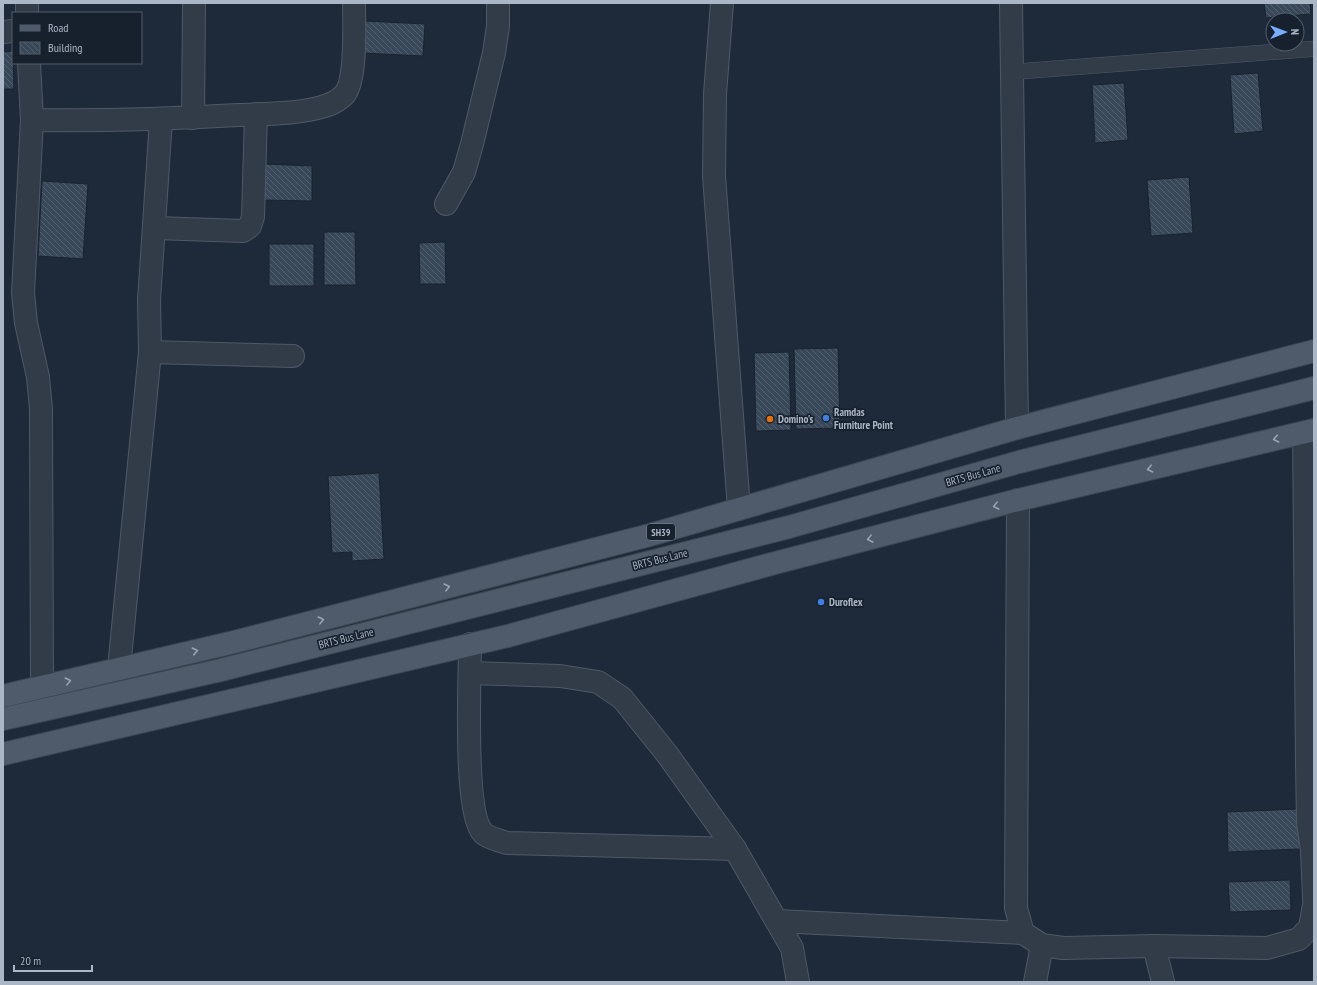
<svg xmlns="http://www.w3.org/2000/svg" width="1317" height="985" viewBox="0 0 1317 985" font-family="'PT Sans Narrow',sans-serif">
<style>
.building{fill:url(#building-back-hatch);stroke:#192330}
.lines{fill:none;stroke-linecap:round;stroke-linejoin:round}
.service-casing{stroke:#4f5967;stroke-width:16}
.minor-casing{stroke:#4f5967;stroke-width:24}
.primary-casing{stroke:#3b4553;stroke-width:24}
.service{stroke:#323c49;stroke-width:15}
.minor{stroke:#323c49;stroke-width:22}
.primary{stroke:#4f5b6a;stroke-width:22}
.oneway{stroke:#99a4b4}
.shop-dot{fill:#3f7fe0;stroke:#17212e;stroke-width:1.5}
.food-dot{fill:#e8710a;stroke:#17212e;stroke-width:1.5}
.labels{text-anchor:middle;stroke-width:3.5;stroke-linejoin:round;paint-order:stroke}
.shield{fill:#17212e;stroke:#7f8998;stroke-width:1}
.shield-label{font-size:10px;font-weight:bold;fill:#abb6c6}
.poi-label{font-size:11px;font-weight:bold;fill:#abb6c6;stroke:#17212e;text-anchor:start}
.street-label{font-size:11px;fill:#abb6c6;stroke:#17212e}
</style>
<defs>
<pattern id="building-back-hatch" width="6" height="6" patternUnits="userSpaceOnUse"><rect width="6" height="6" fill="#394859"/><path d="M-1 5l2 2M0 0l6 6M5-1l2 2" fill="none" stroke="#53606f"/></pattern>
</defs>
<rect width="100%" height="100%" fill="#1e2a39"/>
<g class="building">
<polygon points="1264,3 1310,3 1311,14 1266,18"/>
<polygon points="364,21 425,24 423,56 362,53"/>
<polygon points="13,51 14,89 3,89 3,52"/>
<polygon points="1258,73 1263,131 1234,134 1230,75"/>
<polygon points="1124,83 1128,140 1095,143 1092,85"/>
<polygon points="264,164 312,166 312,201 263,200"/>
<polygon points="1189,177 1193,233 1151,236 1147,180"/>
<polygon points="42,181 88,184 83,259 38,256"/>
<polygon points="324,232 355,232 356,285 324,285"/>
<polygon points="445,242 446,284 420,284 419,243"/>
<rect x="269" y="244" width="45" height="42"/>
<polygon points="838,348 840,428 796,429 794,349"/>
<polygon points="789,352 791,430 756,431 754,353"/>
<polygon points="379,473 384,559 352,561 352,552 332,553 328,476"/>
<polygon points="1298,809 1300,849 1228,852 1227,812"/>
<polygon points="1290,880 1291,910 1230,912 1228,882"/>
</g>
<g class="lines">
<g class="service-casing">
<polyline id="service" points="1011,72 1311,49"/>
</g>
<g class="minor-casing">
<g id="minor">
<polyline points="27,3 27,13"/>
<polyline points="722,3 715,94 714,176 739,509"/>
<polyline points="1011,3 1017,428"/>
<polyline points="3,32 13,31"/>
<polyline points="29,63 32,120 23,293 26,323 38,377 41,409 42,687"/>
<polyline points="193,118 194,3"/>
<path d="M32 120C101 121 169 119 238 115 266 114 303 114 328 105 333 103 340 99 344 95 357 81 354 23 354 3"/>
<polyline points="446,204 464,172 472,144 494,53 498,26 498,3"/>
<polyline points="155,228 243,231 250,226 253,217 256,114"/>
<polyline points="150,352 293,356"/>
<polyline points="1304,433 1307,763 1308,823 1312,850 1314,898"/>
<polyline points="1018,500 1016,908 1023,933 1042,945 1063,948 1154,946 1267,948 1299,939 1310,927 1314,905"/>
<path d="M470 644C470 676 463 815 484 834 490 838 500 841 507 843L735 849"/>
<polyline points="119,668 150,352 149,300 161,119"/>
<polyline points="470,673 560,676 598,682 622,698 667,754 735,849 792,948 798,982"/>
<polyline points="777,921 1023,933"/>
<polyline points="1154,946 1163,982"/>
<polyline points="1035,982 1042,945"/>
</g>
</g>
<g class="primary-casing">
<g id="primary">
<polyline points="3,696 230,643 650,535 1017,428 1314,351"/>
<polyline points="3,719 221,670 789,527 1019,462 1314,388"/>
<polyline points="3,754 508,636 775,563 1018,500 1314,430"/>
</g>
</g>
<use href="#service" class="service"/>
<use href="#minor" class="minor"/>
<use href="#primary" class="primary"/>
</g>
<defs><path id="oneway-chevron" d="M-2-3.5L2.5 0L-2 3.5" fill="none" stroke-width="1.6" stroke-linecap="round" stroke-linejoin="round"/></defs>
<g class="oneway">
<use href="#oneway-chevron" transform="translate(1276 439) rotate(167)"/>
<use href="#oneway-chevron" transform="translate(1150 469) rotate(167)"/>
<use href="#oneway-chevron" transform="translate(996 506) rotate(166)"/>
<use href="#oneway-chevron" transform="translate(870 539) rotate(166)"/>
<use href="#oneway-chevron" transform="translate(447 587) rotate(-14)"/>
<use href="#oneway-chevron" transform="translate(321 620) rotate(-14)"/>
<use href="#oneway-chevron" transform="translate(195 651) rotate(-13)"/>
<use href="#oneway-chevron" transform="translate(68 681) rotate(-14)"/>
</g>
<g class="shop-dot">
<circle cx="826" cy="418" r="4"/>
<circle cx="821" cy="602" r="4"/>
</g>
<circle class="food-dot" cx="770" cy="419" r="4"/>
<g class="labels">
<rect class="shield" x="647" y="524" width="28" height="16" rx="3"/>
<g class="shield-label">
<text x="661" y="536">SH39</text>
</g>
<g class="poi-label">
<text x="834" y="416">Ramdas<tspan x="834" dy="13">Furniture Point</tspan></text>
<text x="778" y="423">Domino's</text>
<text x="829" y="606">Duroflex</text>
</g>
<g class="street-label">
<text transform="translate(973 475) rotate(-16)" y="4">BRTS Bus Lane</text>
<text transform="translate(660 559) rotate(-14)" y="4">BRTS Bus Lane</text>
<text transform="translate(346 638) rotate(-14)" y="4">BRTS Bus Lane</text>
</g>
</g>
<rect width="1317" height="985" fill="none" stroke="#abb6c6" stroke-width="8"/>
<rect x="12" y="12" width="130" height="52" fill="#17212e" stroke="#525d6b"/>
<rect x="20" y="25" width="20" height="6" fill="#4f5b6a" stroke="#525d6b"/>
<text x="48" y="32" font-size="12" fill="#abb6c6">Road</text>
<rect x="20" y="42" width="20" height="12" fill="url(#building-back-hatch)" stroke="#525d6b"/>
<text x="48" y="52" font-size="12" fill="#abb6c6">Building</text>
<g transform="translate(1285 32) rotate(89)"><circle r="19" fill="#17212e" stroke="#525d6b"/>
<path d="M0-3L7 15L0 10L-7 15Z" fill="#78adff"/>
<text y="-6" font-size="11" font-weight="bold" text-anchor="middle" fill="#abb6c6">N</text>
</g>
<path d="M14 965v6h78v-6" fill="none" stroke="#abb6c6" stroke-width="2"/>
<text x="20" y="965" font-size="12" fill="#abb6c6" stroke="#17212e" stroke-width="3" paint-order="stroke">20 m</text>
</svg>
